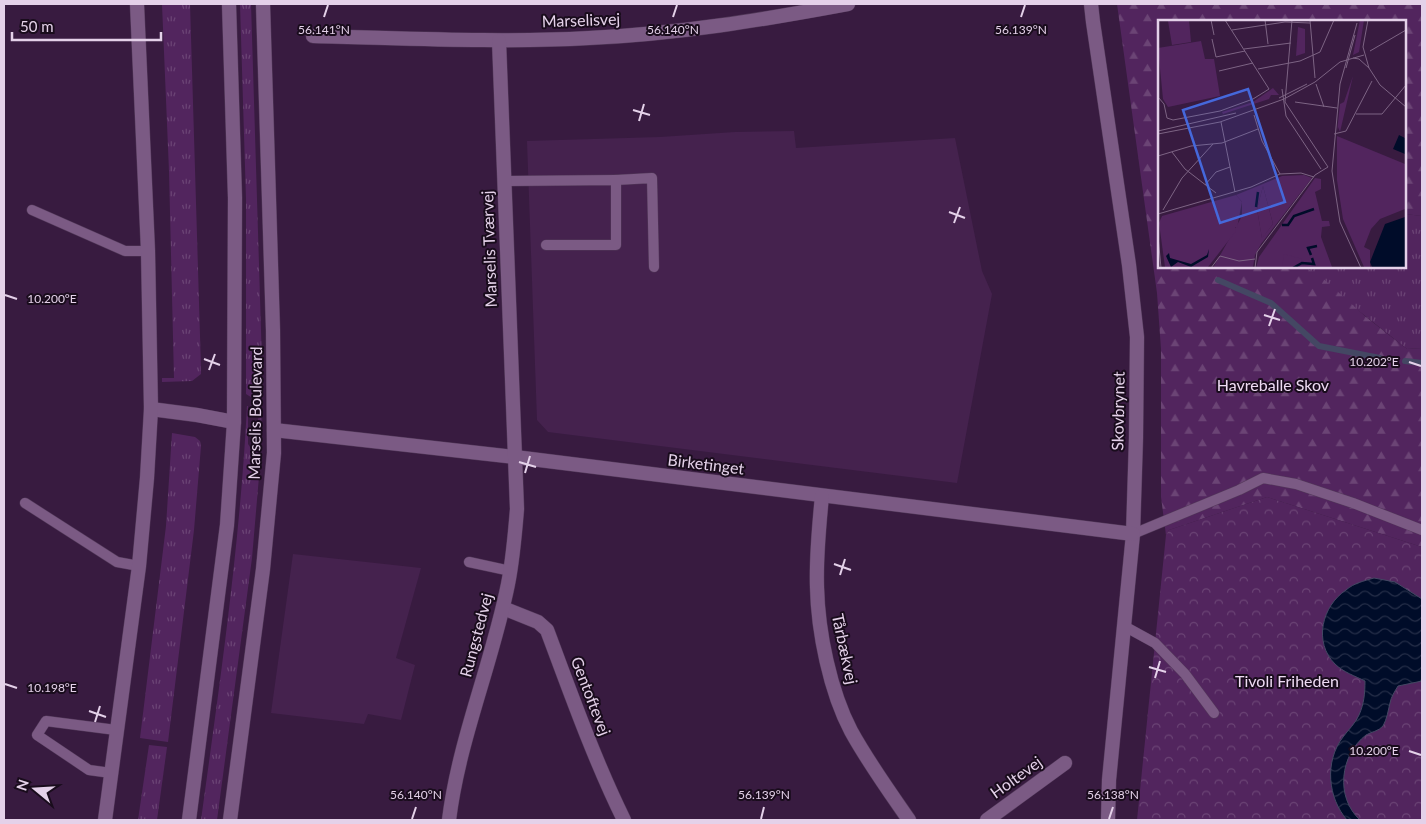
<svg xmlns="http://www.w3.org/2000/svg" width="1426" height="824" viewBox="0 0 1426 824" font-family="Lato,sans-serif">
<style>
.built{fill:#45224e}
.grass{fill:url(#grass-tufts)}
.forest{fill:url(#forest-firs)}
.park{fill:url(#park-crowns)}
.water{fill:url(#water-waves);stroke:#444763}
.lines{fill:none;stroke-linecap:round;stroke-linejoin:round}
.stream{stroke:#444763;stroke-width:6}
.service-casing{stroke:#523959;stroke-width:11}
.minor-casing{stroke:#523959;stroke-width:15}
.secondary-casing{stroke:#523959;stroke-width:15}
.service{stroke:#7b5a84;stroke-width:10}
.minor{stroke:#7b5a84;stroke-width:14}
.secondary{stroke:#7b5a84;stroke-width:14}
.ticks{fill:none;stroke:#e4d1e9;stroke-width:2}
.labels{text-anchor:middle;stroke-width:4;stroke-linejoin:round;paint-order:stroke}
.street-label{font-size:16px;fill:#e4d1e9;stroke:#190c1c}
.park-label{font-size:16px;fill:#eedbf3;stroke:#190c1c}
.inset-river{fill:none;stroke:#000c29;stroke-width:2.5}
.inset-road{fill:none;stroke:#7d6484;stroke-width:1}
.view{fill:#4568db;fill-opacity:0.15;stroke:#4568db;stroke-width:2.5}
.inset-edge{fill:none;stroke:#e4d1e9;stroke-width:2.5}
.ticks-label{font-size:12px;text-anchor:middle;fill:#e4d1e9;stroke:#190c1c;stroke-width:4;stroke-linejoin:round;paint-order:stroke}
</style>
<defs>
<pattern id="grass-tufts" width="24" height="20" patternUnits="userSpaceOnUse" patternTransform="scale(1.25)"><rect width="24" height="20" fill="#52255e"/><path d="M3 7l-1-3M5 7V3M7 7l1-3M15 17l-1-3M17 17v-4M19 17l1-3" fill="none" stroke="#6b4475"/></pattern>
<pattern id="forest-firs" width="22" height="20" patternUnits="userSpaceOnUse" patternTransform="scale(1.25)"><rect width="22" height="20" fill="#52255e"/><path d="M5 1l3.5 6h-7zM16 11l3.5 6h-7z" fill="#6b4475"/></pattern>
<pattern id="park-crowns" width="20" height="18" patternUnits="userSpaceOnUse" patternTransform="scale(1.25)"><rect width="20" height="18" fill="#52255e"/><path d="M2 6a3 3 0 1 1 6 0M12 15a3 3 0 1 1 6 0" fill="none" stroke="#6b4475"/></pattern>
<pattern id="water-waves" width="16" height="10" patternUnits="userSpaceOnUse" patternTransform="scale(1.25)"><rect width="16" height="10" fill="#000c29"/><path d="M0 5q4-4 8 0t8 0" fill="none" stroke="#252e48"/></pattern>
</defs>
<rect width="100%" height="100%" fill="#381b40"/>
<g class="built">
<polygon points="794,131 796,148 955,138 982,271 992,294 957,483 548,432 537,420 527,141 660,137 735,132"/>
<polygon points="293,554 421,568 396,658 415,665 401,720 368,714 364,724 271,713"/>
</g>
<g class="grass">
<polygon points="162,4 190,4 201,369 201,374 192,381 162,382 162,378 174,378 169,171"/>
<polygon points="240,4 251,4 262,363 261,442 258,441 259,402 246,394 246,199"/>
<polygon points="1405,214 1422,216 1422,348 1407,349 1302,266 1405,266"/>
<path d="M247 406H248V444L252 450 261 453 252 558 217 820H201C220 682 240 545 247 406Z"/>
<polygon points="172,433 195,437 200,441 201,446 194,530 168,742 140,738 166,526"/>
<polygon points="149,745 167,747 157,820 138,820"/>
</g>
<polygon class="forest" points="1117,4 1422,4 1422,216 1405,214 1405,21 1160,21 1160,266 1302,266 1319,275 1366,317 1407,349 1422,348 1422,547 1267,497 1169,530 1166,535 1161,497 1161,349 1157,293"/>
<polygon class="park" points="1267,497 1422,547 1422,820 1137,820 1166,535 1169,530"/>
<path class="water" d="M1374 578 1395 582 1422 599V681L1398 686C1395 691 1391 697 1390 703 1388 711 1387 719 1383 726 1379 731 1371 732 1366 735 1340 755 1335 797 1360 820H1347C1328 798 1324 762 1343 737 1348 730 1355 724 1359 715 1364 704 1365 693 1365 681 1355 676 1343 672 1335 664 1313 642 1322 606 1346 590 1354 583 1364 581 1374 578Z"/>
<g class="lines">
<g class="stream">
<polyline points="1218,280 1271,303 1319,346 1380,358"/>
<polyline points="1405,361 1422,363"/>
</g>
<g class="service-casing">
<g id="service">
<polyline points="616,180 652,178 654,267"/>
<polyline points="504,181 616,180 616,245 546,245"/>
<polyline points="32,210 125,251 148,251"/>
<polyline points="25,503 117,562 139,566"/>
<polyline points="1133,534 1239,490 1263,478 1296,484 1353,503 1422,530"/>
<polyline points="469,562 511,571"/>
<polyline points="1124,626 1155,643 1185,674 1214,713"/>
<polyline points="111,773 89,770 37,735 46,721 116,730"/>
</g>
</g>
<g class="minor-casing">
<g id="minor">
<polyline points="1091,4 1093,22 1129,265 1137,337 1136,438 1133,534 1109,780 1108,820"/>
<path d="M313 36C405 38 497 43 589 38 677 34 762 20 848 4"/>
<polyline points="151,409 197,415 234,422"/>
<polyline points="274,430 515,457 1133,534"/>
<path d="M822 496C819 526 816 557 817 587 818 632 830 691 851 731 868 762 889 791 909 820"/>
<path d="M503 608 538 622 547 630C571 694 594 759 624 820"/>
<polyline points="105,820 139,566 147,478 151,409 148,251 137,4"/>
<path d="M449 820C459 739 492 664 508 584 513 559 515 534 517 509L499 41"/>
<polyline points="987,820 1065,763"/>
</g>
</g>
<g class="secondary-casing">
<g id="secondary">
<polyline points="189,820 227,525 234,422 235,198 229,4"/>
<polyline points="230,820 263,569 274,453 273,330 263,4"/>
</g>
</g>
<use href="#service" class="service"/>
<use href="#minor" class="minor"/>
<use href="#secondary" class="secondary"/>
</g>
<path class="ticks" d="M324 17 328 5M673 17 677 5M1021 17 1025 5M633 110 650 115M639 121 644 104M949 212 965 218M954 223 960 207M5 295 17 299M1264 315 1280 320M1269 326 1275 309M204 359 220 365M1409 362 1421 366M209 370 215 354M519 462 536 467M525 473 530 456M834 564 851 570M840 575 845 559M1149 667 1166 672M1155 678 1160 661M5 684 17 688M89 711 106 717M95 722 100 706M1409 751 1421 755M412 819 416 807M761 819 764 807M1109 819 1113 807"/>
<g class="labels">
<g class="street-label">
<text transform="translate(581 20) rotate(-2)" y="6">Marselisvej</text>
<text transform="translate(489 249) rotate(-92)" y="6">Marselis Tværvej</text>
<text transform="translate(1118 411) rotate(-89)" y="6">Skovbrynet</text>
<text transform="translate(255 413) rotate(-89)" y="6">Marselis Boulevard</text>
<text transform="translate(706 464) rotate(7)" y="6">Birketinget</text>
<text transform="translate(476 635) rotate(-75)" y="6">Rungstedvej</text>
<text transform="translate(845 649) rotate(78)" y="6">Tårbækvej</text>
<text transform="translate(591 696) rotate(69)" y="6">Gentoftevej</text>
<text transform="translate(1016 777) rotate(-36)" y="6">Holtevej</text>
</g>
<g class="park-label">
<text x="1273" y="391">Havreballe Skov</text>
<text x="1287" y="687">Tivoli Friheden</text>
</g>
</g>
<g transform="translate(1158 20)">
<rect width="248" height="248" fill="#381b40"/>
<path d="M202 0H206L201 32 195 35ZM195 56 182 112 180 107 179 112 182 84 186 82ZM115 68 121 75H113L111 79 65 94 64 92 95 82ZM105 166 115 204 104 219 99 189Z" fill="#52255e"/>
<path d="M146 155 154 158 103 224 97 235 95 247 55 248 84 196V182L78 175 124 156ZM105 166 115 204 104 218 99 189ZM157 158 163 159V169L157 172 164 201H171L172 206 164 207 163 217 174 247 98 248 101 237Z" fill="#52255e" fill-rule="evenodd"/>
<path d="M126 234 144 239 143 247H124Z" fill="#52255e"/>
<path d="M140 7 147 9V33L138 36ZM179 116 247 144V189L222 199 213 209 206 227 212 230V247H206L185 199 179 160ZM78 175 84 182 79 208 77 207 78 211 50 247H7L1 203 4 196Z" fill="#52255e"/>
<path d="M31 0 33 22 14 25 10 1ZM43 21 47 39H56L62 76 10 87 5 79 0 28Z" fill="#52255e"/>
<path d="M241 115 247 118V134L235 129ZM247 197V247H214L212 242 227 204ZM51 229 50 237 33 247 20 242 13 247 8 236 11 233 12 238 33 244 49 235Z" fill="#000c29"/>
<path class="inset-river" d="M98 187 100 172M124 205H130L136 196 156 189M153 235 150 228 159 226M135 248 144 243 156 244 154 238"/>
<path class="inset-road" d="M53 0 56 15M107 0 110 24M134 0 127 82 170 147M152 0 157 58M210 0 205 27 211 48 222 65 248 87M199 3 182 64 174 151 182 202 203 248M74 10 127 2 152 3M54 19 58 37 87 31M86 29 133 23M212 31 248 10M195 38 201 39 211 48M188 48 197 15M100 49 142 41 162 32 176 0M61 51 95 43M158 64 166 87M124 69 128 96 163 149M0 77 6 84 9 98 15 100 62 91 95 79 111 69 67 0M121 78 149 64M137 82 179 88M198 94H224L248 65M96 95 104 121 122 154M63 102 77 172M0 111 78 93M0 114 62 102 126 79 157 62 182 42 206 35M176 114 188 111 214 61M14 132 27 149 58 173M0 136 33 126 64 123 100 109M47 165 58 152 72 147M5 190 24 158 55 124M0 194 93 167 122 154 143 153 156 157M0 216 3 248M53 248 62 236 81 241 97 239M97 248 99 232 157 155 170 147"/>
<path class="view" d="M90 69 127 182 62 203 25 90Z"/>
<rect width="248" height="248" class="inset-edge"/>
</g>
<g class="ticks-label">
<text x="324" y="34">56.141°N</text>
<text x="673" y="34">56.140°N</text>
<text x="1021" y="34">56.139°N</text>
<text x="52" y="303">10.200°E</text>
<text x="1374" y="366">10.202°E</text>
<text x="52" y="692">10.198°E</text>
<text x="1374" y="755">10.200°E</text>
<text x="416" y="799">56.140°N</text>
<text x="1113" y="799">56.138°N</text>
<text x="764" y="799">56.139°N</text>
</g>
<rect width="1426" height="824" fill="none" stroke="#e4d1e9" stroke-width="10"/>
<g transform="translate(35 789) rotate(288)" stroke="#190c1c" stroke-width="4" paint-order="stroke">
<path d="M0-4L9 19L0 12L-9 19Z" fill="#e4d1e9"/>
<text y="-8" font-size="14" font-weight="bold" text-anchor="middle" fill="#e4d1e9">N</text>
</g>
<path d="M12 32v8h149v-8" fill="none" stroke="#e4d1e9" stroke-width="2.5"/>
<text x="20" y="32" font-size="15" fill="#e4d1e9" stroke="#190c1c" stroke-width="4" paint-order="stroke">50 m</text>
</svg>
